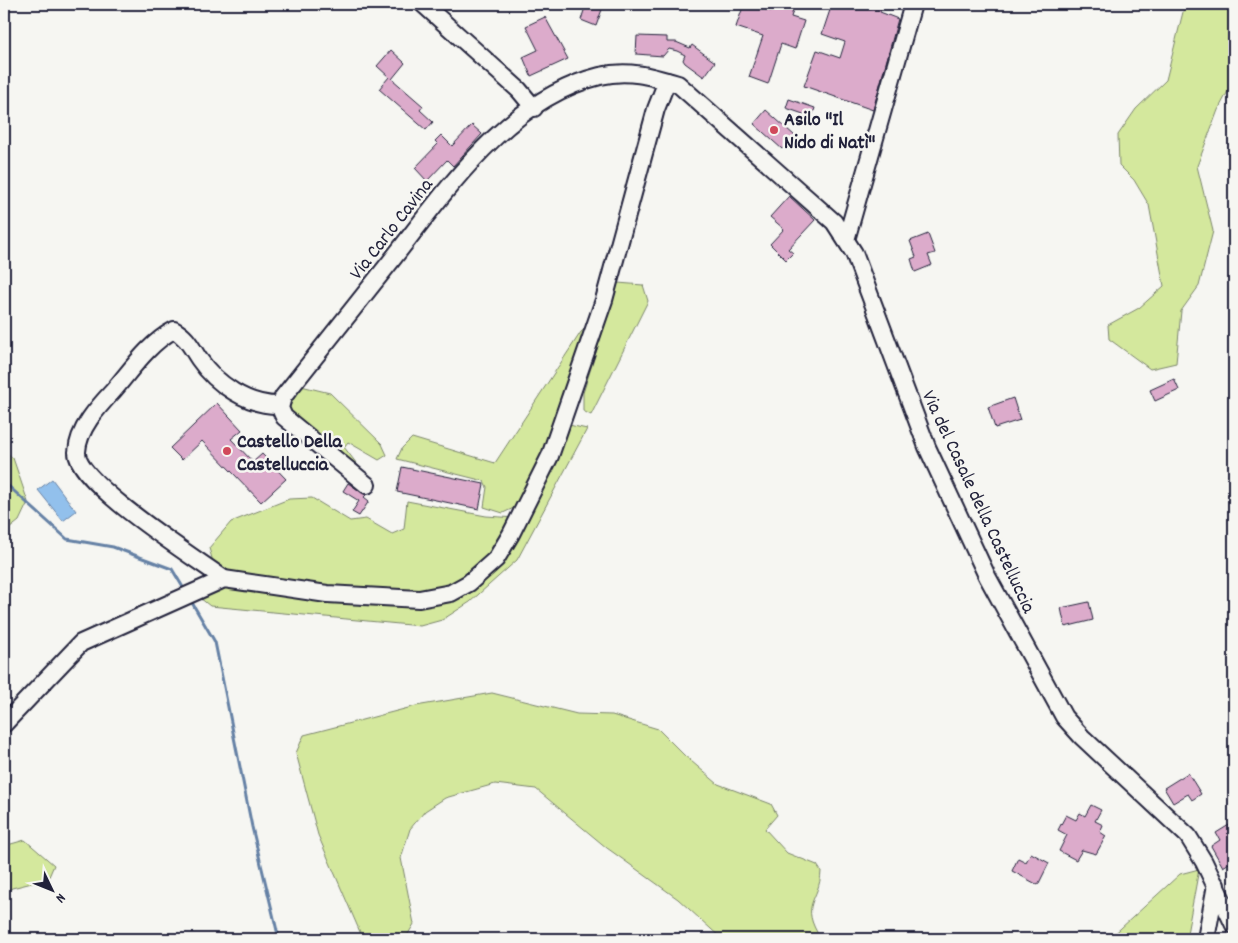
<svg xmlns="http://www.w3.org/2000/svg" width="1238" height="943" viewBox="0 0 1238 943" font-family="Dekko,sans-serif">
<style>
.green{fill:#d4e89d;stroke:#7b856c}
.water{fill:#92c0ec;stroke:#6581a5}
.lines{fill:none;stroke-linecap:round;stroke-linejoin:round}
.stream{stroke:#6581a5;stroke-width:3}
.building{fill:#dcabcb;stroke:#22223b}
.minor-casing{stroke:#22223b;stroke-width:20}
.minor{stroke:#f6f6f2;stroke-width:16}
.poi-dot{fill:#d1495b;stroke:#f6f6f2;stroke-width:2}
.labels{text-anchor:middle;stroke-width:5;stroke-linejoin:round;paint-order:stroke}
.poi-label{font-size:20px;font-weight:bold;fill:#22223b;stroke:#f6f6f2;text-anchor:start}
.street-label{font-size:20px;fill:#22223b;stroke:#f6f6f2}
</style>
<rect width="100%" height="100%" fill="#f6f6f2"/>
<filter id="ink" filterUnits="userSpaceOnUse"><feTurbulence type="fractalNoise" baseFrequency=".02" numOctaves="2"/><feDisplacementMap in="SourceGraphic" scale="10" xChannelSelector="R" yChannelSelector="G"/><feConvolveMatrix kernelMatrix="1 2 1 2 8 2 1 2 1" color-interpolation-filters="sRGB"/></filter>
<g filter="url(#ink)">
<g class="green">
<polygon points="1185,4 1234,4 1234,80 1218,110 1197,166 1213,231 1199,286 1181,311 1176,363 1150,369 1109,339 1108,325 1139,308 1164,286 1149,205 1134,180 1119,165 1118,135 1136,109 1166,80"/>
<polygon points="618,283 643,285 648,301 591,415 583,411 583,393"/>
<polygon points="587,327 553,439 518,506 503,513 484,507 487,487 484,481 397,459 402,448 412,438 495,463 581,332"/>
<polygon points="301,386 330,393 382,444 387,455 379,460 348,442 344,447 360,468 352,467 290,415 289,408"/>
<polygon points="569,425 587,429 517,560 470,602 442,620 420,626 210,606 200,598 212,586 213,562 209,548 231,522 289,499 312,498 350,521 366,519 392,534 404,529 407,501 486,516 516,518"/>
<polygon points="4,451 13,458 28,502 19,521 4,533"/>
<path d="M492 693 577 714 612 715 658 729 684 755 718 784 771 804 777 815 765 829 787 853 817 865 821 871C820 902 798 903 821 939H722L678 899 607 848 536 789 495 784 445 798 425 811 410 829 401 858 414 924 405 939H363L318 835 296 753 304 735 416 706Z"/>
<polygon points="25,840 54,865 48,879 12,888 4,893 4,846"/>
<polygon points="1199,869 1186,939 1109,939 1180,874"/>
</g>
<polygon class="water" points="52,479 76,511 63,521 38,490"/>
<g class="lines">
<g class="stream">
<polyline points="4,482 67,539 113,547 172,569 184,589"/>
<polyline points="191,601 215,642 252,827 279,939"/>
</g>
</g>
<g class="building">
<polygon points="586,4 604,4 596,26 581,20"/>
<polygon points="744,4 771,11 774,4 795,4 791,17 804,21 795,49 781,44 768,84 749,77 763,36 736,27"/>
<polygon points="832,4 855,4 871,9 872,4 883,4 880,12 898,19 873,110 804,86 817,50 840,58 845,42 822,34"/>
<polygon points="545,17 568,59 531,76 523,57 538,50 526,26"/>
<polygon points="637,36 667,37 667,42 676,42 690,48 692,45 715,62 704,77 685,63 683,60 685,55 677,51 669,49 663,56 636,54"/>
<polygon points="391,50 405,63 392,79 423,106 420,110 433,122 426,130 379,89 389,77 377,66"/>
<polygon points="789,99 815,108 812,117 786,108"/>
<polygon points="766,110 795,136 782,149 754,124"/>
<polygon points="472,125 482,134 453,166 447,160 427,181 415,168 438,144 435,141 441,135 452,146"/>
<polygon points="789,196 815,220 788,249 793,253 786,260 770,244 784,229 770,217"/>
<polygon points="928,234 935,253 928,255 932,265 915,272 911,259 916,257 910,241"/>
<polygon points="1174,379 1179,390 1155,401 1150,390"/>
<polygon points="1013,398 1020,420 995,428 988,407"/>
<polygon points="217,403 242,430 231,439 253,462 262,454 286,479 261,502 202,441 182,460 170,448"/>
<polygon points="402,467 484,484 479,509 397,492"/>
<polygon points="348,483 366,495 364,497 369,501 359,516 352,512 359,501 343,491"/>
<polygon points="1089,602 1093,620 1065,627 1061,608"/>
<polygon points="1188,773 1201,794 1192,800 1188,794 1173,803 1164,788"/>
<polygon points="1091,805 1101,810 1095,821 1103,825 1100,832 1106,836 1096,854 1082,850 1076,860 1059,851 1067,835 1058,830 1066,815 1076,820 1080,813 1085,816"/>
<polygon points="1229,825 1234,834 1234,860 1223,867 1211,846 1220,840 1216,833"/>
<polygon points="1031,853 1049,863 1038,885 1012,871 1018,858 1026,862"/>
</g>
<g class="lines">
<g class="minor-casing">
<g id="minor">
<polyline points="423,4 519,90 534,108"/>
<polyline points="846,240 913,4"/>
<path d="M367 485 284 417 280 408 283 397C319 352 355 306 391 261 447 190 507 99 600 76 628 69 651 76 678 84L834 222 854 253 927 447 987 576 1064 717 1082 737 1188 836 1204 862 1234 925"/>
<path d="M224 579C197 559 76 483 77 452 78 429 98 407 113 391 131 370 149 343 174 330 187 337 191 347 199 359 216 384 248 406 280 405"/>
<polyline points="4,724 81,643 224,579 327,594 419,599 451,593 469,583 496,559 511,534 550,456 604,300 656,109 667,81"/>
<polyline points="1206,939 1216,885"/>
</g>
</g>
<use href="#minor" class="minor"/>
</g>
</g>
<g class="poi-dot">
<circle cx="774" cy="130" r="5"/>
<circle cx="227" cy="451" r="5"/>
</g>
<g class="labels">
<g class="poi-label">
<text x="784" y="125">Asilo "Il<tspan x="784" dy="23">Nido di Natì"</tspan></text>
<text x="237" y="447">Castello Della<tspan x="237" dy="23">Castelluccia</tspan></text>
</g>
<g class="street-label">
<text transform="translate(390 228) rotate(-52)" y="7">Via Carlo Cavina</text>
<text transform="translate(980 501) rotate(65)" y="7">Via del Casale della Castelluccia</text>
</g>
</g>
<rect width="1238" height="943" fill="none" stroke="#f6f6f2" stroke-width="20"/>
<rect x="10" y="10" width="1218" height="923" fill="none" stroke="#22223b" stroke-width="2" filter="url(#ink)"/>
<g transform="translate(52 890) rotate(133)" stroke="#f6f6f2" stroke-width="4" paint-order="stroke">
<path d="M0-4L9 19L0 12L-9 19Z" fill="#22223b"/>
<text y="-8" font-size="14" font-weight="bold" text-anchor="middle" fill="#22223b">N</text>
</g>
</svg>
